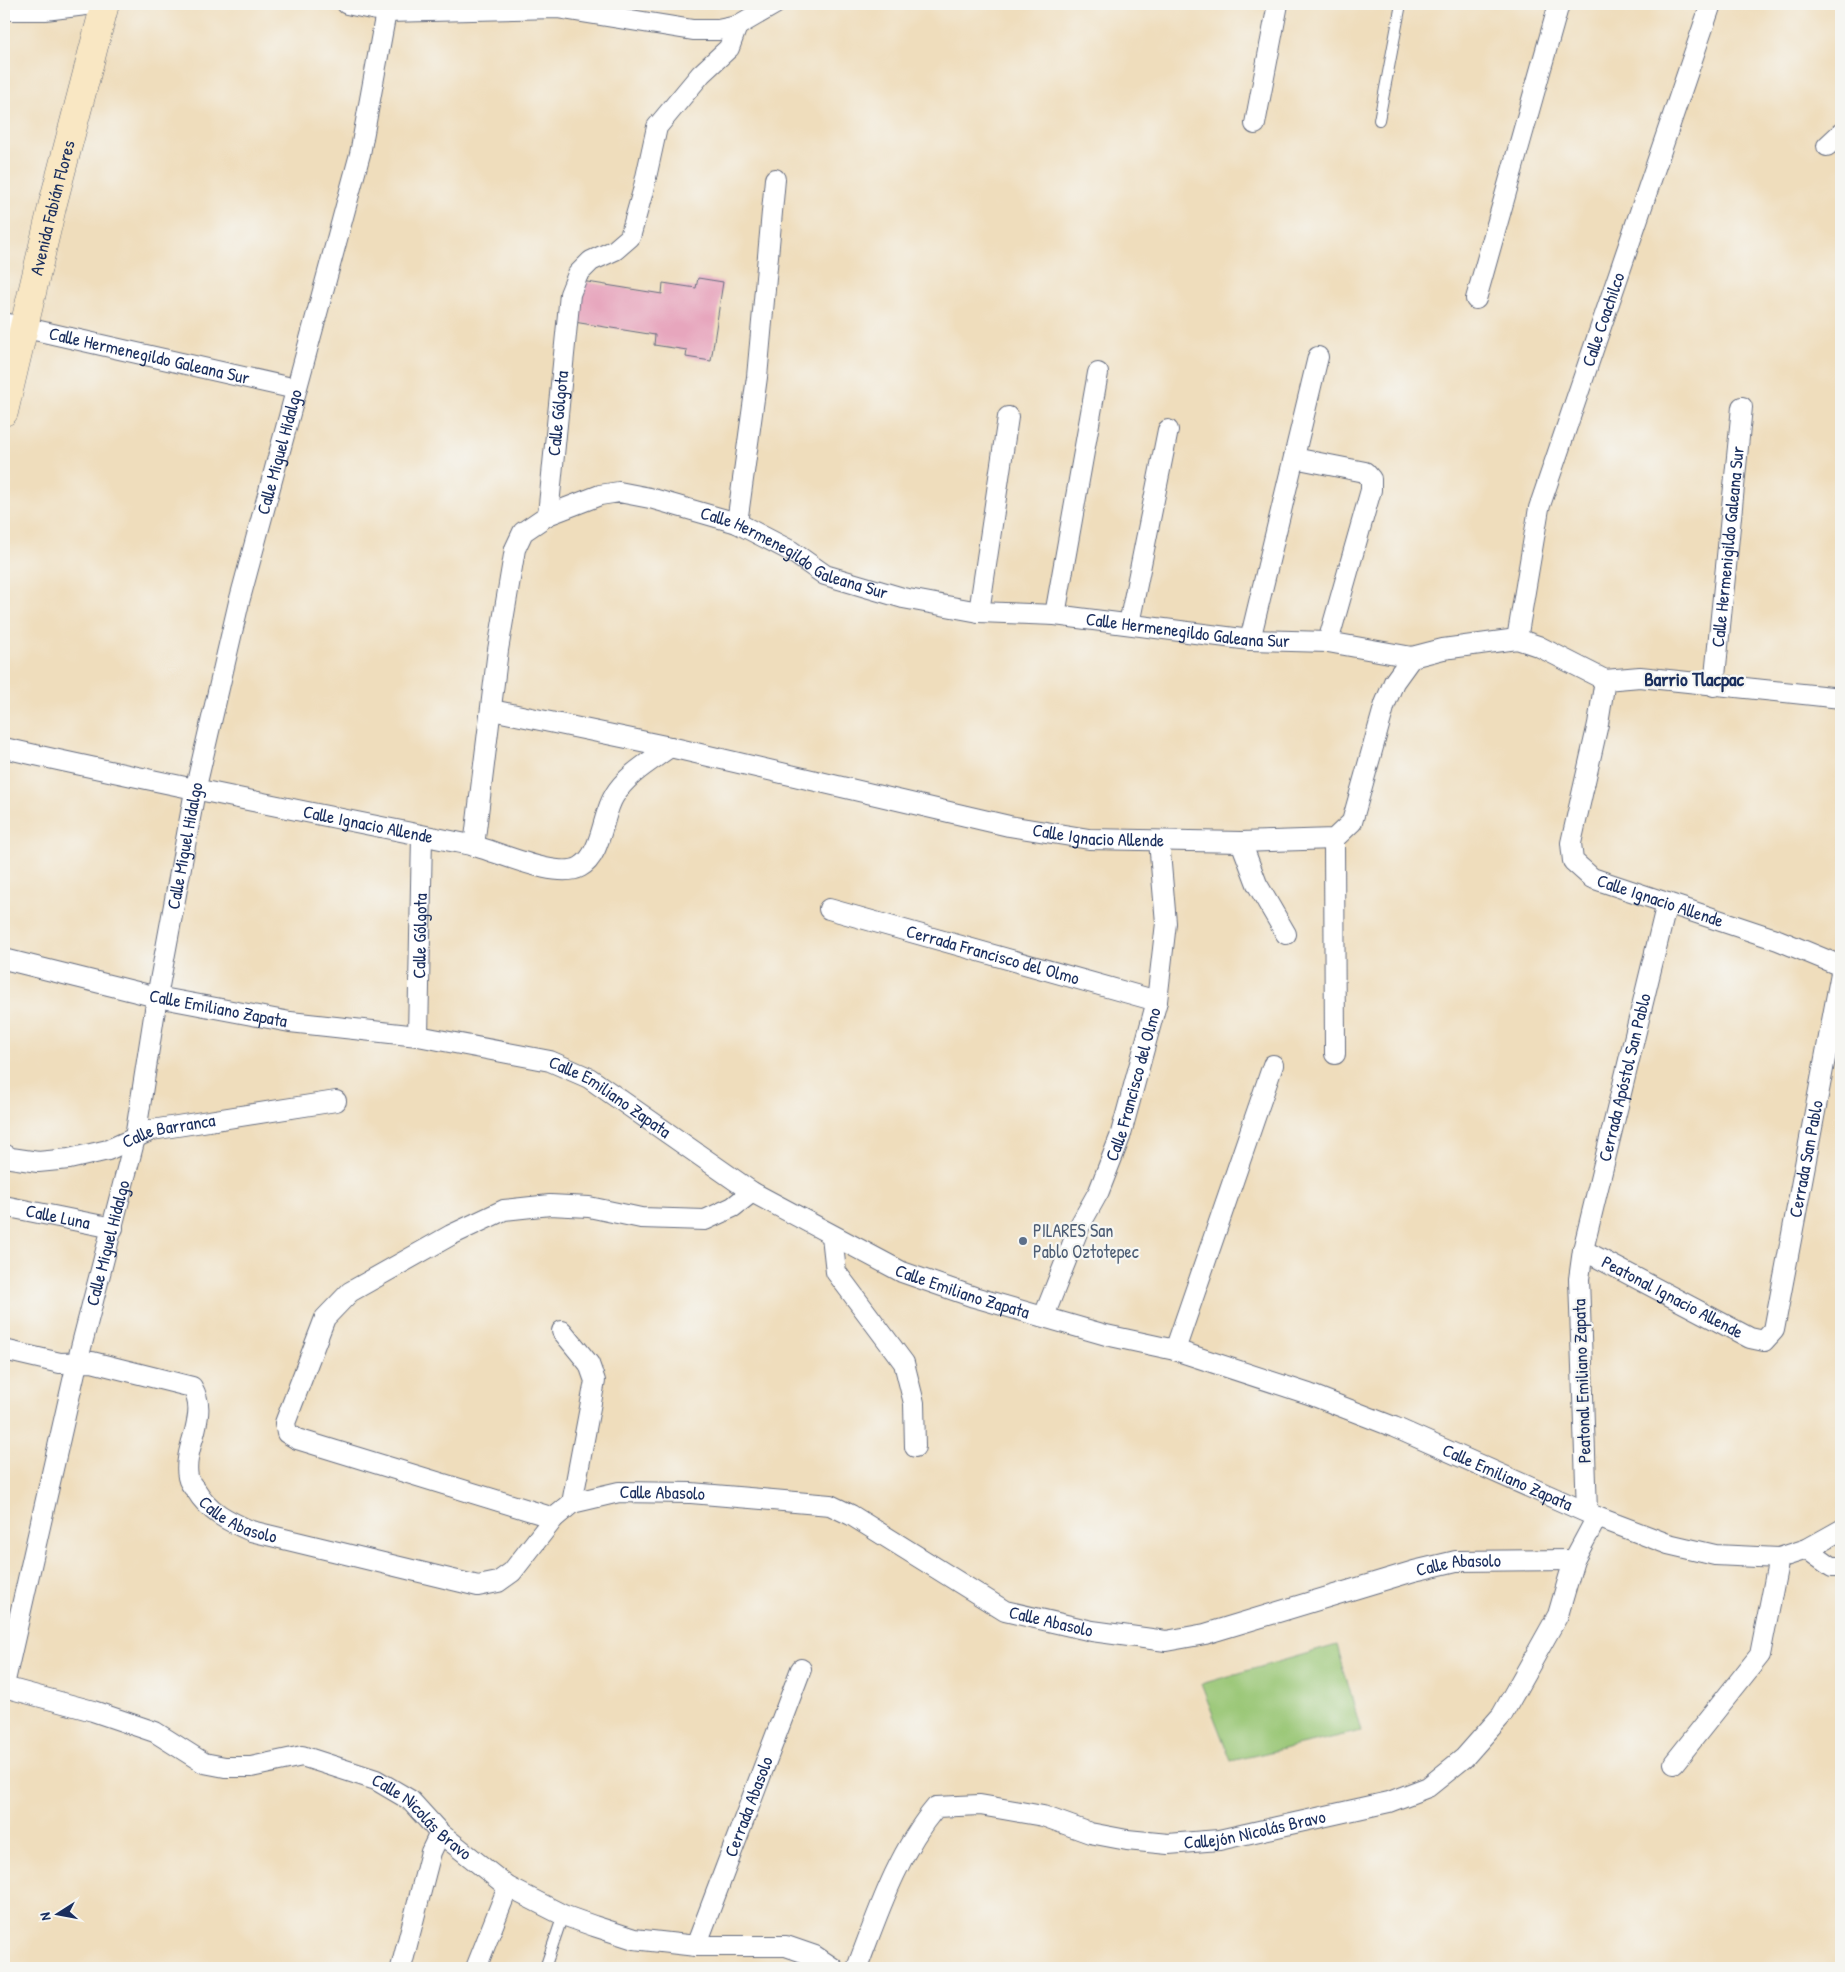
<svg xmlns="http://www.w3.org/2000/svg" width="1845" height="1972" viewBox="0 0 1845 1972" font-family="'Patrick Hand',sans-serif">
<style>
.green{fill:#99c675;stroke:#5a7a6a}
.building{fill:#e7a6bd}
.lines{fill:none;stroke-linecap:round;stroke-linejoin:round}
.service-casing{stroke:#656c7f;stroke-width:12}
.minor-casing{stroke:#656c7f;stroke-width:22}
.secondary-casing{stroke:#656c7f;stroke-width:29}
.service{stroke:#fff;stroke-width:10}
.minor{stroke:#fff;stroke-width:20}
.secondary{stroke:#f9e7c3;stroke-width:28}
.service-dot{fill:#5c6f8a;stroke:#f6f6f2;stroke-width:2}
.labels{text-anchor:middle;stroke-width:4.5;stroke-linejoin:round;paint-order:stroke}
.street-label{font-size:18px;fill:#1b2f5e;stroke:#f6f6f2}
.service-label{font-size:18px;fill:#4e5e75;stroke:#f6f6f2;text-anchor:start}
.neighbourhood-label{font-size:19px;font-weight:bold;fill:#1b2f5e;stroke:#f6f6f2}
</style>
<rect width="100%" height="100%" fill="#f6f6f2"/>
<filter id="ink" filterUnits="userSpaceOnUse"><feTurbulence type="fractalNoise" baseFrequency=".02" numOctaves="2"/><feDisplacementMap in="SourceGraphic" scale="10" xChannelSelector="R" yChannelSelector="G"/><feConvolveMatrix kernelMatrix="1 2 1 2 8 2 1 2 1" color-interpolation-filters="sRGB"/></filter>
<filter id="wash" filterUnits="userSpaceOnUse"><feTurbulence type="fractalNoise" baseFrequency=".0096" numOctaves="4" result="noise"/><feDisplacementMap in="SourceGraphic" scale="20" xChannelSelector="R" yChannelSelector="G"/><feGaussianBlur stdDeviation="1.12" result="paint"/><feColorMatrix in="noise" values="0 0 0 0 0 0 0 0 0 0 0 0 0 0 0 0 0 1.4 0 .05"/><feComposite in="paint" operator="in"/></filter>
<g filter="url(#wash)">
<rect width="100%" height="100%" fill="#efddbc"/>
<polygon class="green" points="1337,1645 1361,1731 1231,1761 1201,1684"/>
<g id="blocks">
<polygon class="building" points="698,278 723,282 711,361 686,357 687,350 654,345 655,335 574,322 581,281 662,294 663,283 696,288"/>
</g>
</g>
<g filter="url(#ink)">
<use href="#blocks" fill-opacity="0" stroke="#656c7f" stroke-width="1"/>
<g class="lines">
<g class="service-casing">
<g id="service">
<polyline points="1379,120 1401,4"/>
<polyline points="545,1968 563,1915"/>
</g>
</g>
<g class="minor-casing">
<g id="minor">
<polyline points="347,4 386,12 557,8 693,30 718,30 737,26 775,4"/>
<polyline points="4,10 45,10 94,4"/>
<polyline points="1255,124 1278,4"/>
<polyline points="1827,146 1841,133"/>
<polyline points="1476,299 1559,4"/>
<path id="s1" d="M4 323 296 389"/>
<polyline points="1294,458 1365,472 1371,479 1371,490 1328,642"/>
<path id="s2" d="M548 515 600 495 619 492 650 498 737 523 791 551 825 575 903 598 979 612 1055 615 1250 640 1328 642 1412 657 1443 649 1517 639 1538 646 1605 680 1640 677 1841 698"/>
<polyline points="737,523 757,377 775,179"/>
<polyline points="979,612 1008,417"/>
<polyline points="1055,615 1098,373"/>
<polyline points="1129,624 1168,430"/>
<path id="s3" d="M1517 639 1539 508 1711 4"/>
<polyline points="1250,640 1318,357"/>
<path id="s4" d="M1605 680 1598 724 1571 843 1573 861 1592 878 1778 940 1841 966"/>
<path id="s5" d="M1714 686 1742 407"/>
<path id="s6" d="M492 710 670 747 1009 826 1089 839 1241 842 1334 839 1352 822 1385 704 1394 682 1412 657"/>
<path id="s7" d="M4 748C159 783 315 814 471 845 497 851 557 880 580 867 602 855 602 815 614 796 626 775 651 761 670 747"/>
<polyline points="1334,839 1335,1054"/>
<polyline points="1241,842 1257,884 1286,934"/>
<path id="s8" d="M474 846 498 650 515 549 523 532 548 515 570 294 578 274 591 261 615 250 630 237 643 191 657 127 701 74 729 48 737 26"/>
<path id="s9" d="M829 909 1157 1001"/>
<path id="s10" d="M4 959 157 997 290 1022 418 1036 550 1061 589 1078 752 1192 902 1272 974 1297 1106 1335 1175 1350 1309 1394 1394 1427 1597 1517 1668 1544 1715 1555 1779 1558 1807 1549 1841 1530"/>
<path id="s11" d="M418 1036 422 836"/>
<path id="s12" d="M4 1154 11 1158 38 1162 69 1159 108 1150 152 1130 336 1101"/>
<path id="s13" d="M4 1206 113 1228"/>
<polyline points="832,1236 836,1272 904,1363 914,1403 915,1447"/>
<path id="s14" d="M1583 1250 1750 1338 1764 1341 1774 1330 1841 973"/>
<path id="s15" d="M1044 1316 1080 1225 1099 1191 1120 1137 1157 1001 1166 923 1159 841"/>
<polyline points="562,1331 589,1364 595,1381 572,1503"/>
<path id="s16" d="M4 1350 60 1363 92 1362 192 1387C201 1403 199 1414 195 1431 191 1445 185 1462 188 1477 189 1482 193 1487 196 1490 209 1512 228 1521 251 1531L478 1586 498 1582 512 1572 554 1518 572 1503 619 1492 691 1493 830 1505 851 1515 1005 1611 1092 1631 1166 1641 1205 1634 1414 1571 1456 1561 1574 1560"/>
<polyline points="1175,1350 1273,1065"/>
<path id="s17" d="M1587 1512 1579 1279 1583 1250 1667 903"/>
<polyline points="554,1518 297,1439 287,1433 285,1423 325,1318 350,1292 451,1235 504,1210 550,1205 589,1207 641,1218 705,1220 733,1207 752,1192"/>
<polyline points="1807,1549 1832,1567 1841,1567"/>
<path id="s18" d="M4 1685 77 1363 135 1138 157 997 195 791 239 602 360 154 386 12"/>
<path id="s19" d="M4 1687 93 1711 155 1732 204 1763 225 1767H251L302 1756 376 1780 410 1800 440 1833 508 1887 563 1915 594 1926 634 1939 696 1946H786L815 1956 833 1968"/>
<polyline points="1674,1763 1760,1655 1779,1558"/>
<path id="s20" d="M696 1946 801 1669"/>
<polyline points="401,1968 431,1852 440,1833"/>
<polyline points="476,1968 508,1887"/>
<path id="s21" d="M857 1968C878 1913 898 1852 936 1807L980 1805 1043 1816 1090 1833 1127 1840 1168 1844 1219 1840 1277 1827 1389 1802 1428 1787 1464 1758 1502 1715 1558 1615 1574 1560 1597 1517"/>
</g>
</g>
<g class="secondary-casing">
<g id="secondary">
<path id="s22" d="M4 412 53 203 105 4"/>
</g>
</g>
<use href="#service" class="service"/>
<use href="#minor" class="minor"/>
<use href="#secondary" class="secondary"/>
</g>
</g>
<circle class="service-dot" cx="1023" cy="1241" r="5"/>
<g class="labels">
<g class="street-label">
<text dy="6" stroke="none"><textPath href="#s22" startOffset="210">Avenida Fabián Flores</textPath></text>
<text dy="6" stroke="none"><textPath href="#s3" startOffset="332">Calle Coachilco</textPath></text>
<text dy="6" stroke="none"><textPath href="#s1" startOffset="149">Calle Hermenegildo Galeana Sur</textPath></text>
<text dy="6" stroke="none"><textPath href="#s8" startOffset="451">Calle Gólgota</textPath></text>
<text dy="6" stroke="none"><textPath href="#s18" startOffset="1264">Calle Miguel Hidalgo</textPath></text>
<text dy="6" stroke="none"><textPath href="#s5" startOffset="140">Calle Hermenigildo Galeana Sur</textPath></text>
<text dy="6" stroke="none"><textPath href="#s2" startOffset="262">Calle Hermenegildo Galeana Sur</textPath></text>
<text dy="6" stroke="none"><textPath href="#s2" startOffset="668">Calle Hermenegildo Galeana Sur</textPath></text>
<text dy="6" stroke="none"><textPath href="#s7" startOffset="372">Calle Ignacio Allende</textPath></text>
<text dy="6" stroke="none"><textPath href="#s6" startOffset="620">Calle Ignacio Allende</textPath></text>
<text dy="6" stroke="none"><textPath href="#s18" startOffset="859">Calle Miguel Hidalgo</textPath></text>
<text dy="6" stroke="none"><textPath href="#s4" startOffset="282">Calle Ignacio Allende</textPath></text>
<text dy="6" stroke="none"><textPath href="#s11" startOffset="100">Calle Gólgota</textPath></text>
<text dy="6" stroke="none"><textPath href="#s9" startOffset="170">Cerrada Francisco del Olmo</textPath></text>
<text dy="6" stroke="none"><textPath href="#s10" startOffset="220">Calle Emiliano Zapata</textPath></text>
<text dy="6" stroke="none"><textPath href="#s17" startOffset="440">Cerrada Apóstol San Pablo</textPath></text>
<text dy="6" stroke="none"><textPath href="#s15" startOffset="249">Calle Francisco del Olmo</textPath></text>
<text dy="6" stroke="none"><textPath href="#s10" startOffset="626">Calle Emiliano Zapata</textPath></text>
<text dy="6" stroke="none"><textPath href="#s12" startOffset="171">Calle Barranca</textPath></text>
<text dy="6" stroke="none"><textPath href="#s14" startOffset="392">Cerrada San Pablo</textPath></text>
<text dy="6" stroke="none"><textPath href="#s13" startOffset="55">Calle Luna</textPath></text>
<text dy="6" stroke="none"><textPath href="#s18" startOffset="454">Calle Miguel Hidalgo</textPath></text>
<text dy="6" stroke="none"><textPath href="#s10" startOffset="1031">Calle Emiliano Zapata</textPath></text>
<text dy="6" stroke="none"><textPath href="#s14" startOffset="101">Peatonal Ignacio Allende</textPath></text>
<text transform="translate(1582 1381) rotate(-92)" y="6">Peatonal Emiliano Zapata</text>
<text dy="6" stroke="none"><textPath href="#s10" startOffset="1608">Calle Emiliano Zapata</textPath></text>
<text dy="6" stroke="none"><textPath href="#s16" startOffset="825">Calle Abasolo</textPath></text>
<text dy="6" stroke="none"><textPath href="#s16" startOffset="354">Calle Abasolo</textPath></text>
<text dy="6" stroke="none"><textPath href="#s16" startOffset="1665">Calle Abasolo</textPath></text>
<text dy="6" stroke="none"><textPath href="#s16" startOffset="1245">Calle Abasolo</textPath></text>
<text dy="6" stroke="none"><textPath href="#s20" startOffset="149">Cerrada Abasolo</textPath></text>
<text dy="6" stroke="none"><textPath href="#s19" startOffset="452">Calle Nicolás Bravo</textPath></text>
<text dy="6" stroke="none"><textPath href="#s21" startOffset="505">Callejón Nicolás Bravo</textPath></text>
</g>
<g class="service-label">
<text x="1033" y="1237">PILARES San<tspan x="1033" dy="21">Pablo Oztotepec</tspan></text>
</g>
<g class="neighbourhood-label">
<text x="1694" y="686">Barrio Tlacpac</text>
</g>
</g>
<rect width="1845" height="1972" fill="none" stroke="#f6f6f2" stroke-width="20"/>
<g transform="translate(58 1914) rotate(259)" stroke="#f6f6f2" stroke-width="4" paint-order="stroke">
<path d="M0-4L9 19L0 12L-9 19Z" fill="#1b2f5e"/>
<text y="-8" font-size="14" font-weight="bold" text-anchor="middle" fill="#1b2f5e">N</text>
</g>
</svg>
